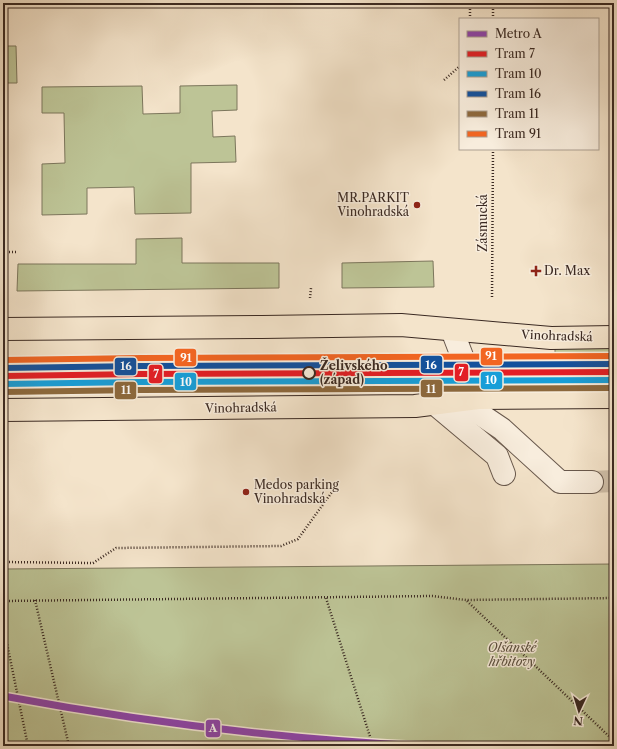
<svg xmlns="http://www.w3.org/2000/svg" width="617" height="749" viewBox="0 0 617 749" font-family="'Libre Caslon Text',serif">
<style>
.green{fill:#bdc496;stroke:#7c765c}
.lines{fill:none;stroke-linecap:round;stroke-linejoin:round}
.minor-tunnel{stroke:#cfbfa9;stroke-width:22;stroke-dasharray:22 11;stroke-linecap:butt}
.minor-casing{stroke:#68584c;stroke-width:24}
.major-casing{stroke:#3a2922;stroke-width:24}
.path{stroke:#3a2922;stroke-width:2.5;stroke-dasharray:1 2;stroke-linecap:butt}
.minor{stroke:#f8eddd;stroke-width:22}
.major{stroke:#f4e4cb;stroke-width:22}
.tram-1-casing{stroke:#f8eddd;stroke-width:9}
.tram-2-casing{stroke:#f8eddd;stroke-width:9}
.tram-3-casing{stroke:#f8eddd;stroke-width:9}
.tram-4-casing{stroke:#f8eddd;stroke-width:9}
.tram-5-casing{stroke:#f8eddd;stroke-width:9}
.tram-1{stroke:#e31e25;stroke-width:6}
.tram-2{stroke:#179ed8;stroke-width:6}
.tram-3{stroke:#13519c;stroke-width:6}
.tram-4{stroke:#8c683c;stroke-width:6}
.tram-5{stroke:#f26522;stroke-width:6}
.metro-1-casing{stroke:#f8eddd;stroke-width:10}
.metro-1{stroke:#8e44ad;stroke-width:7}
.poi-dot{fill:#8f2418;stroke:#f8eddd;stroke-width:1.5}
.stop-dot{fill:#f8eddd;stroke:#3a2922;stroke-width:2}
.labels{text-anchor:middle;stroke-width:3;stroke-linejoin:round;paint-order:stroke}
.poi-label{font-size:12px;fill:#3a2922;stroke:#f8eddd;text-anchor:start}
.street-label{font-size:12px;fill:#3a2922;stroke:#f8eddd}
.stop-label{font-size:12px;font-weight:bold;fill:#3a2922;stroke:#f8eddd;text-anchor:start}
.park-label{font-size:12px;font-style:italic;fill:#5b503f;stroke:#f8eddd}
.line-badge{stroke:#f8eddd;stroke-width:1.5}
.badge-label{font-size:11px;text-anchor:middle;font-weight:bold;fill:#fff}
</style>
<rect width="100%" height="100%" fill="#f4e4cb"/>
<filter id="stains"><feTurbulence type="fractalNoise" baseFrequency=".005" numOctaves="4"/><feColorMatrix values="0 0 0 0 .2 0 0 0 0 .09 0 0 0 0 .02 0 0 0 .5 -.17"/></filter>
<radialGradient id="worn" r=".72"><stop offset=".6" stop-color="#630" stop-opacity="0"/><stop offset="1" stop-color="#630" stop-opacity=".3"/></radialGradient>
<g class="green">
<polygon points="3,46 16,46 17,83 3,83"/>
<polygon points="237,85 237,110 212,111 213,137 235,136 236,162 191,163 191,213 135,214 134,187 87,188 87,214 42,215 42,164 65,163 64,113 42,113 42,87 142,86 143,114 180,113 180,86"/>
<polygon points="182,238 182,263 279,263 279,288 17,291 18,264 136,264 136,239"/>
<polygon points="433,261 434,287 342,288 342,263"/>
<polygon points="555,348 614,348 614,378 555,379"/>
<polygon points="614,564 614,746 3,746 3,569"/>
</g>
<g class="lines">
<polyline class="minor-tunnel" points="592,482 614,481"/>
<g class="minor-casing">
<g id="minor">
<polyline points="452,330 478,398"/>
<polyline points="459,400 502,429 560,482 592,482"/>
<polyline points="435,404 497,456 504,474"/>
</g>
</g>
<g class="major-casing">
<g id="major">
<polyline points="3,329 262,327 401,325 551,338 614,337"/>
<polyline points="3,410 415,406 478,398 614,397"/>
</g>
</g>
<g class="path">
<polyline points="470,3 470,19"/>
<polyline points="493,19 493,3"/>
<polyline points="444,80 460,66"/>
<polyline points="3,252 18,252"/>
<polyline points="492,297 493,149"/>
<polyline points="310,298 311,288"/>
<polyline points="3,562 93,563 116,548 281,546 298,539 332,492"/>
<polyline points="326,598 373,746"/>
<polyline points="35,600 69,746"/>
<polyline points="3,601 432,596 466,600 614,598"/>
<polyline points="467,601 614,741"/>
<polyline points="3,624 28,746"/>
</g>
<use href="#minor" class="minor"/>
<use href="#major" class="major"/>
<g class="tram-1-casing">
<polyline id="tram-1" points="3,376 141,374 614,372"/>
</g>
<g class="tram-2-casing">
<polyline id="tram-2" points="3,384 141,382 614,380"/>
</g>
<g class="tram-3-casing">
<polyline id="tram-3" points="3,368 141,366 614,364"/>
</g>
<g class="tram-4-casing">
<polyline id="tram-4" points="3,392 141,390 614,388"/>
</g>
<g class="tram-5-casing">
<polyline id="tram-5" points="3,360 141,358 614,356"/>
</g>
<use href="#tram-1" class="tram-1"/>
<use href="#tram-2" class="tram-2"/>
<use href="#tram-3" class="tram-3"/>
<use href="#tram-4" class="tram-4"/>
<use href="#tram-5" class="tram-5"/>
<g class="metro-1-casing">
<path id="metro-1" d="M3 696C143 722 283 739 425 746"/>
</g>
<use href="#metro-1" class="metro-1"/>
</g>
<g class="poi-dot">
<circle cx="417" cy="205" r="4"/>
<path d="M534 265h4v4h4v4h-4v4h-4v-4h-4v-4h4z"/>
<circle cx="246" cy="492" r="4"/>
</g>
<circle class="stop-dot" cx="309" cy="373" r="6"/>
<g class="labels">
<g class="poi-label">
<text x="409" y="202" text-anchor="end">MR.PARKIT<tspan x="409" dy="14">Vinohradská</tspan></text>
<text x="544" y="275">Dr. Max</text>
<text x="254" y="489">Medos parking<tspan x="254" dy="14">Vinohradská</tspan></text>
</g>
<g class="street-label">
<text transform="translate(483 223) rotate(-90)" y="4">Zásmucká</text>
<text transform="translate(557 336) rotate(2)" y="4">Vinohradská</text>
<text transform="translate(241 408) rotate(-1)" y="4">Vinohradská</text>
</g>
<g class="stop-label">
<text x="320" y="370">Želivského<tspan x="320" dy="14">(západ)</tspan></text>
</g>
<g class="park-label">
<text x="512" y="652">Olšanské<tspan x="512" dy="14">hřbitovy</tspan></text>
</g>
</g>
<g class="line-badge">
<rect x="480" y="347" width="23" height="19" rx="4" fill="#f26522"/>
<rect x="174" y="348" width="23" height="19" rx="4" fill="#f26522"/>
<rect x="420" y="355" width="23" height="19" rx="4" fill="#13519c"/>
<rect x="114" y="357" width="23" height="19" rx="4" fill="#13519c"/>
<rect x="454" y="363" width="15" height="19" rx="4" fill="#e31e25"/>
<rect x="148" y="364" width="15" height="20" rx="4" fill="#e31e25"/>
<rect x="480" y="371" width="23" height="19" rx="4" fill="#179ed8"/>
<rect x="174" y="372" width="23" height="19" rx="4" fill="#179ed8"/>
<rect x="420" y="379" width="23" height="19" rx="4" fill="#8c683c"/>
<rect x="114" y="381" width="23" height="19" rx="4" fill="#8c683c"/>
<rect x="205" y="719" width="16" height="19" rx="4" fill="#8e44ad"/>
</g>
<g class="badge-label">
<text x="491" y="360">91</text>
<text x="186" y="362">91</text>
<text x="431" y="369">16</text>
<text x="126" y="370">16</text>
<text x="461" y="376">7</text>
<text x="156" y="378">7</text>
<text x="491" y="384">10</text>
<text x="186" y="386">10</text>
<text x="431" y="393">11</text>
<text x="126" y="394">11</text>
<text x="213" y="732">A</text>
</g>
<rect width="617" height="749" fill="none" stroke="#f4e4cb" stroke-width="16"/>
<rect x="4" y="4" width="609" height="741" fill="none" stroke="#3a2922" stroke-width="2"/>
<rect x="8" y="8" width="601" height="733" fill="none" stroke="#3a2922"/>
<rect x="459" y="18" width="140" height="132" fill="#f8eddd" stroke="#ac9f92"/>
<rect x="467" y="31" width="20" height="6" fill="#8e44ad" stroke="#ac9f92"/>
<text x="495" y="38" font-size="12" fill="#3a2922">Metro A</text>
<rect x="467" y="51" width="20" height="6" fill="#e31e25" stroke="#ac9f92"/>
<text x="495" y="58" font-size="12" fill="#3a2922">Tram 7</text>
<rect x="467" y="71" width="20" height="6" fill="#179ed8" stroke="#ac9f92"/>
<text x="495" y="78" font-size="12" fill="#3a2922">Tram 10</text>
<rect x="467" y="91" width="20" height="6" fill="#13519c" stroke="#ac9f92"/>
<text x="495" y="98" font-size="12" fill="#3a2922">Tram 16</text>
<rect x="467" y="111" width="20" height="6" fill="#8c683c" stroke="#ac9f92"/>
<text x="495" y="118" font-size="12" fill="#3a2922">Tram 11</text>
<rect x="467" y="131" width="20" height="6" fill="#f26522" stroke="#ac9f92"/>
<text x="495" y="138" font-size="12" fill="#3a2922">Tram 91</text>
<g transform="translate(579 711) rotate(184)" stroke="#f8eddd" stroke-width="3" paint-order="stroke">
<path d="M0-3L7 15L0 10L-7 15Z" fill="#3a2922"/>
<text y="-6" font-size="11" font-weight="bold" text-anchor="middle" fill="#3a2922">N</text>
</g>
<rect width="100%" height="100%" filter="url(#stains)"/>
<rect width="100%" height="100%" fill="url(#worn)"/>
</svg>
